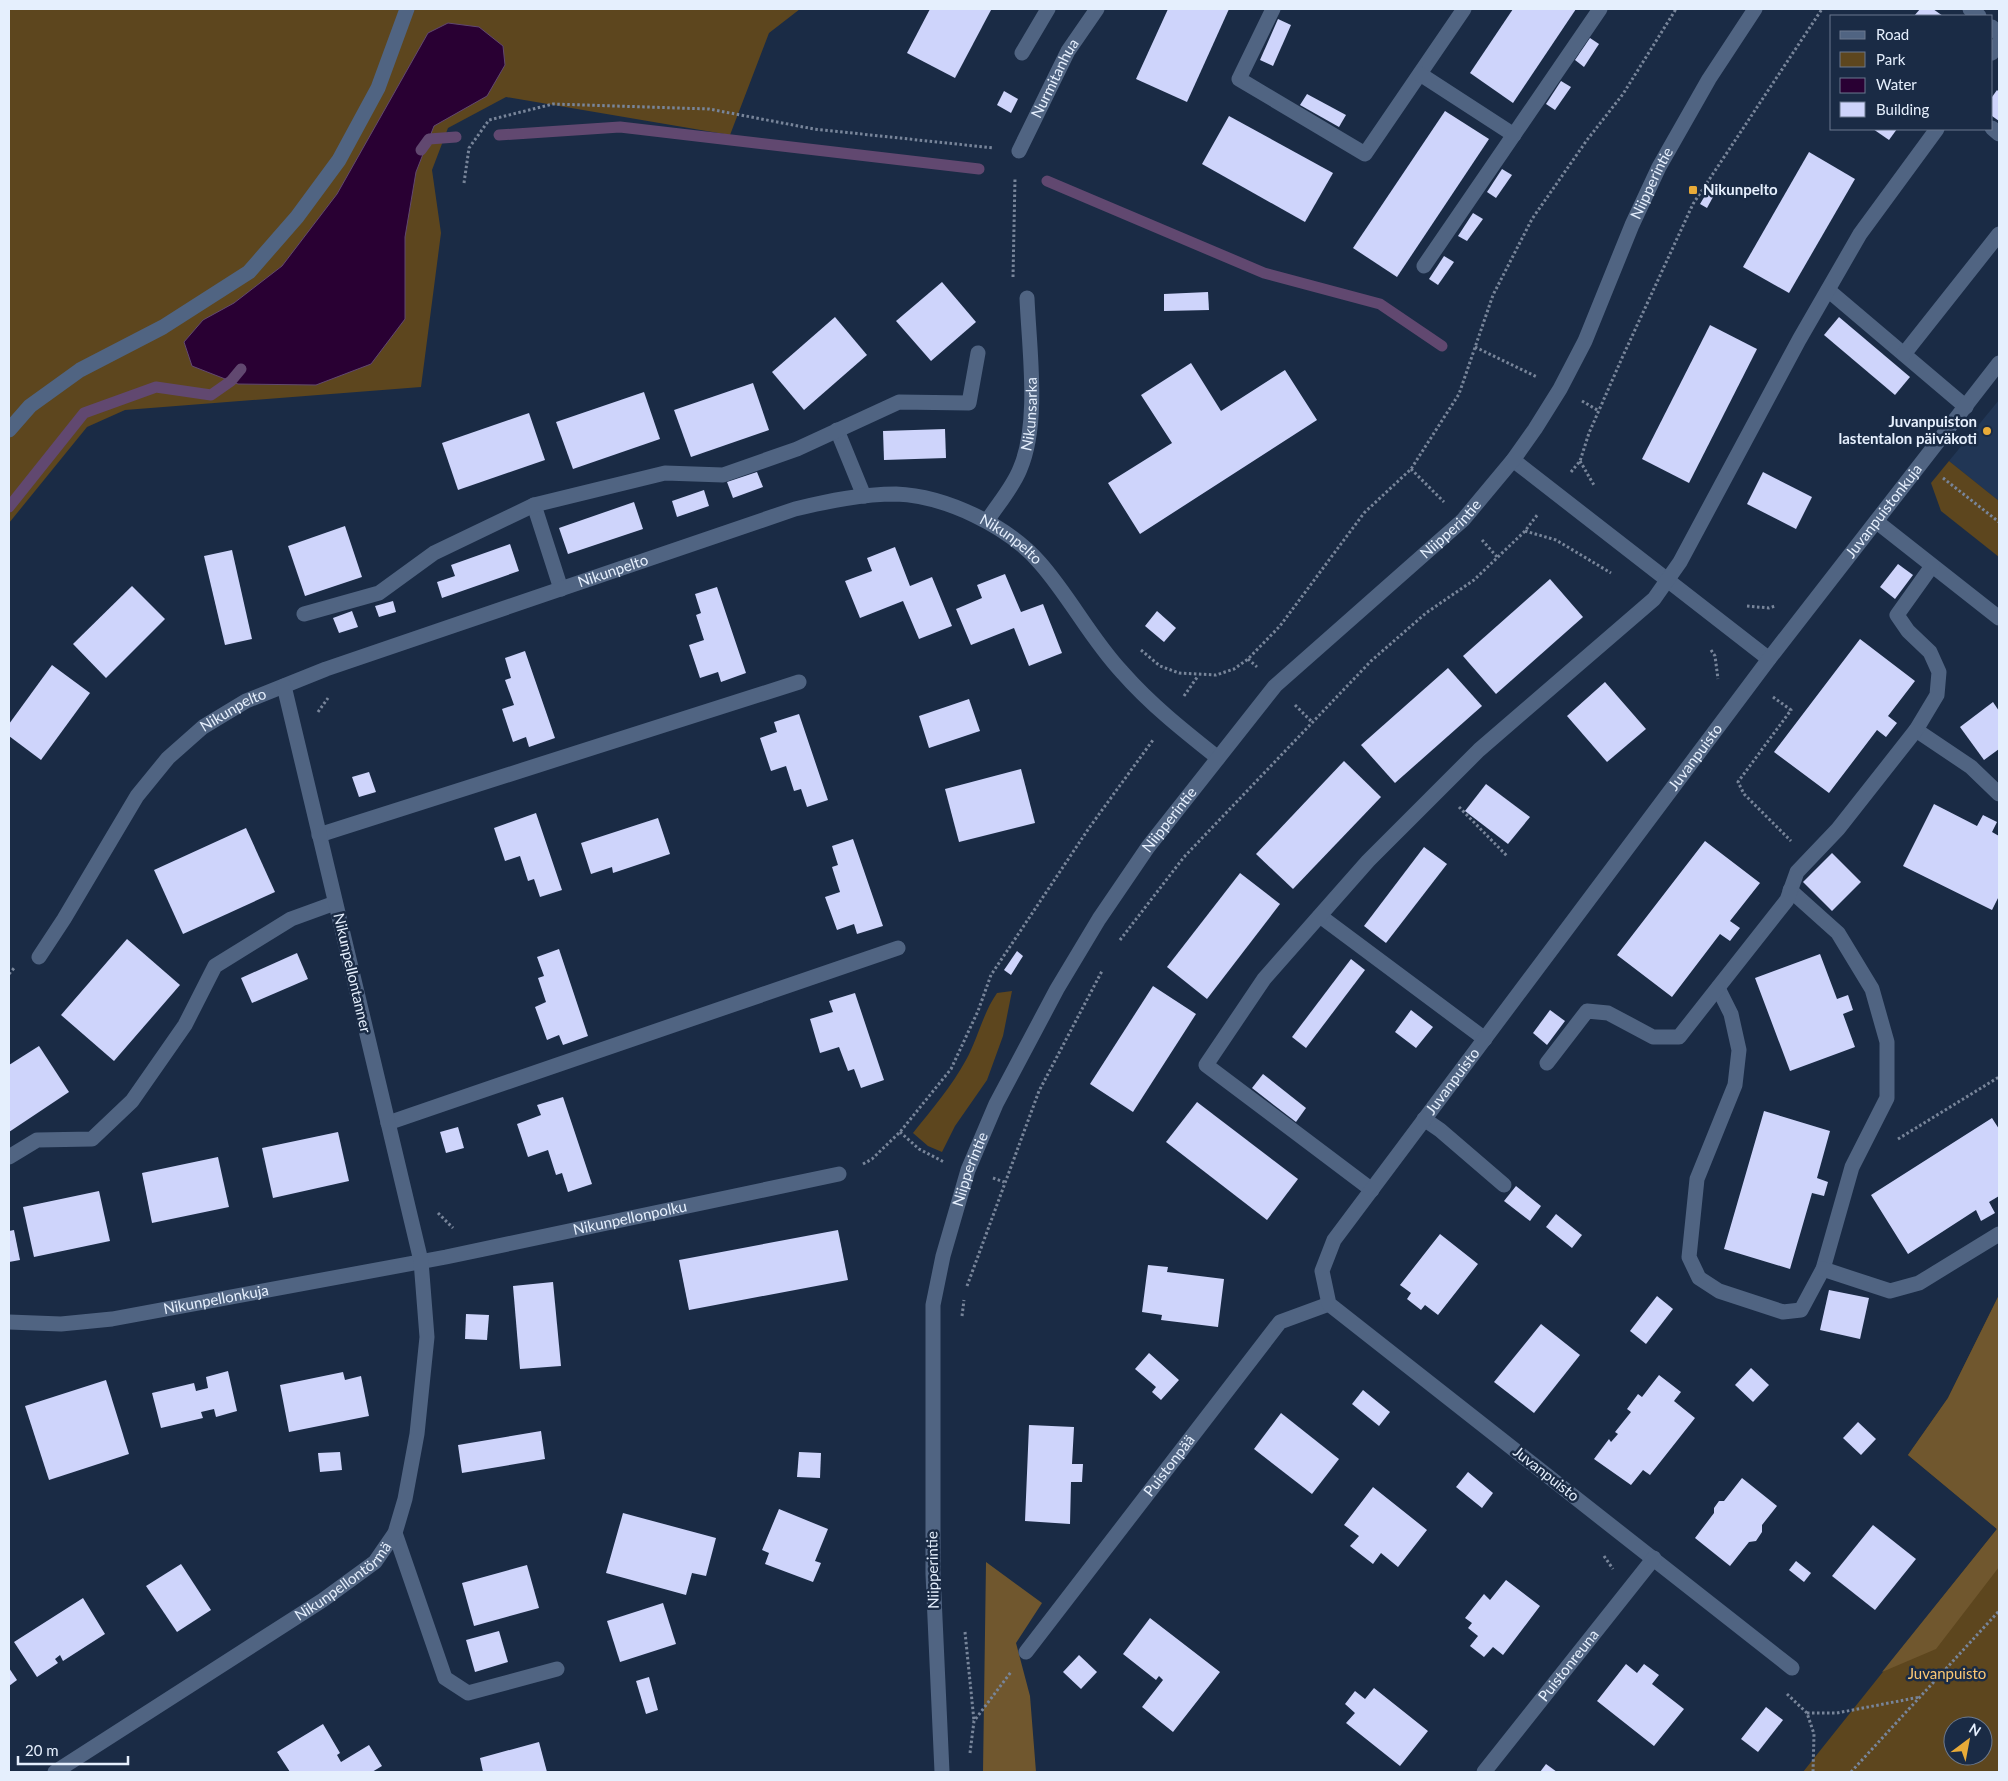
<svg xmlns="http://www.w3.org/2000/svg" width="2008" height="1781" viewBox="0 0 2008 1781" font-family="Lato,sans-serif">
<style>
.built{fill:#213655}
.green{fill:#5d461e;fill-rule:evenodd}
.forest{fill:#70572e}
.water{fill:#290033;stroke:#614870}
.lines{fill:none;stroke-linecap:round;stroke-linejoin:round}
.stream{stroke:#614870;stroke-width:11}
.building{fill:#ced4fb}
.path{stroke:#78859a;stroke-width:3;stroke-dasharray:2.5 2.5;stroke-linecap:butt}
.minor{stroke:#506482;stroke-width:15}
.poi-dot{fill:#e9ab38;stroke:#1a2b45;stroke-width:2}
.labels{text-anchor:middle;stroke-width:5;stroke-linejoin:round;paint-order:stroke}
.street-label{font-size:15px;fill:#e5effd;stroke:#1a2b45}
.poi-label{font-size:15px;font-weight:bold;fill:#e5effd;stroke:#1a2b45;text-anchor:start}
.park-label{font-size:15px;fill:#fbc774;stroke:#1a2b45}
</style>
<rect width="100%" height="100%" fill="#1a2b45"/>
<polygon class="built" points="1999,400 1999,501 1949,461"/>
<g class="green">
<polygon points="9,9 800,9 769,33 730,135 506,97 448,128 432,170 441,233 421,387 125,410 87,427 9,523"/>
<polygon points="1949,461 1999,501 1999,557 1941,511 1931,483"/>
<path d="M1012 991 1003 1036 987 1080 955 1126 942 1152 928 1146 913 1133C932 1109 952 1086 966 1060 978 1038 983 1013 997 993Z"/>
<path d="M1999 1295V1772H1803L1997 1529 1908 1455 1948 1398ZM1953 1726H1983V1756H1953Z"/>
</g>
<g class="forest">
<polygon points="1999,1295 1999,1567 1936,1649 1882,1672 1997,1529 1908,1455 1948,1398"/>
<polygon points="986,1562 1042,1603 1016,1643 1030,1696 1036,1772 983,1772"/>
</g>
<polygon class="water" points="448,23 479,27 503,46 505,65 487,96 434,126 416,172 405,237 405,319 371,364 316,385 238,384 192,366 184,342 203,320 234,303 282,266 337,194 428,33"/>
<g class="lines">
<g class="stream">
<polyline points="499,135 620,127 979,169"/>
<polyline points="421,150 429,139 456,137"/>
<polyline points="1047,181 1264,273 1380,304 1442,346"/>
<polyline points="9,507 84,413 156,387 211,395 231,381 241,369"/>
</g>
</g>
<g class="building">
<polygon points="930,9 991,10 955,78 907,53"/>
<polygon points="1168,9 1229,9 1187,102 1136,79"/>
<polygon points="1513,9 1576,9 1513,103 1470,73"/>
<polygon points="1920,9 1933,9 1943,16 1914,16"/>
<polygon points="1278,19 1291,25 1273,66 1260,60"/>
<polygon points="1590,38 1599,44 1584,67 1575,60"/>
<polygon points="1561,81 1571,87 1555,110 1546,104"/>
<polygon points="1997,90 1999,92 1999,121 1992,116 1992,97"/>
<polygon points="1004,91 1018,99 1011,113 997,105"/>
<polygon points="1307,94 1346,115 1339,127 1300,105"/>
<polygon points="1445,111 1489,139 1397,277 1353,248"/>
<polygon points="1229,116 1333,173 1305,222 1202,164"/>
<polygon points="1873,129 1897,129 1889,140"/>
<polygon points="1809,152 1855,179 1789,293 1743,267"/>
<polygon points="1502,169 1512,175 1496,198 1487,192"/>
<polygon points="1712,184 1718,188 1707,208 1700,204"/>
<polygon points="1473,213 1483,219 1467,241 1458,236"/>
<polygon points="1444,256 1454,262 1438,285 1429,279"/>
<polygon points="942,282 976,322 931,361 896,321"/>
<polygon points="1208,292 1209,310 1164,311 1164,294"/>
<polygon points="835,317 867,355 804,410 772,372"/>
<polygon points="1839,317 1910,377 1895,395 1824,335"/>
<polygon points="1710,325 1757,349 1689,483 1642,459"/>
<polygon points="1191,363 1221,411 1285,370 1317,420 1140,534 1108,483 1172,443 1141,395"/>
<polygon points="753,383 769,430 691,457 674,410"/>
<polygon points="644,392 660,439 573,469 556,422"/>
<polygon points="529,413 545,460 458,490 442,443"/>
<polygon points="945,429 946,458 884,460 883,431"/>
<polygon points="757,472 763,487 733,498 727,482"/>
<polygon points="1763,472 1812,497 1796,529 1747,504"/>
<polygon points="704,490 709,506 677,517 672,501"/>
<polygon points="634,502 643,529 568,554 559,528"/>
<polygon points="345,526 362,577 305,596 288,546"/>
<polygon points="510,544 519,571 442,598 437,582 455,576 451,565"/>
<polygon points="895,547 910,586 932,577 952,626 919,639 903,601 860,618 845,581 872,571 867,558"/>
<polygon points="232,550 252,639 225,645 204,556"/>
<polygon points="1898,564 1913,575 1895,599 1880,587"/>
<polygon points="1005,574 1021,612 1043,604 1062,653 1029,666 1014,628 971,645 956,609 982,598 977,585"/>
<polygon points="1550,579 1583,617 1496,694 1463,656"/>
<polygon points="132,586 165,619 106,678 73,644"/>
<polygon points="717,587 746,673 721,682 718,672 700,678 689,645 704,640 696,615 701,613 695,594"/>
<polygon points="393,601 396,612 379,617 375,606"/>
<polygon points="352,611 358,627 339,633 333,618"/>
<polygon points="1157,611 1176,628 1164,642 1145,626"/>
<polygon points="1860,639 1915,681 1888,716 1897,723 1886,737 1877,730 1829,793 1774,752"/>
<polygon points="525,651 555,738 529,747 526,737 513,742 502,709 514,705 505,680 511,678 505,658"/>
<polygon points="52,665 90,693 41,760 9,736 9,724"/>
<polygon points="1448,668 1482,706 1395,783 1361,745"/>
<polygon points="1605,682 1646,729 1607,762 1567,716"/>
<polygon points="969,699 980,731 929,748 919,716"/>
<polygon points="1993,702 1999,711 1999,749 1984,760 1960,727"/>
<polygon points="799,714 828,800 807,807 801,789 794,791 786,766 771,771 760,738 777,732 774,722"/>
<polygon points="1344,761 1381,797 1293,889 1256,854"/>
<polygon points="1021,769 1035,823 959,842 945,789"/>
<polygon points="369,772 376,792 359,797 352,777"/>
<polygon points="1486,784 1530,817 1508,844 1465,811"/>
<polygon points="1934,804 1977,826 1983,815 1997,822 1992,832 1999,836 1999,896 1992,910 1903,866"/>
<polygon points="536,813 562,890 540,897 534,879 528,881 520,856 505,861 494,828"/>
<polygon points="658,818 670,854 613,873 612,867 591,874 581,843"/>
<polygon points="246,828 275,892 183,934 154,870"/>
<polygon points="853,839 883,926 857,934 854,924 837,930 825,897 840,892 832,867 838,865 832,846"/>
<polygon points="1705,841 1760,883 1730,921 1740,928 1730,941 1720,934 1672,997 1617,955"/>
<polygon points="1424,847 1447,864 1386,943 1364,926"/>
<polygon points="1832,853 1861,882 1832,911 1803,882"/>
<polygon points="1240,873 1280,904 1207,999 1167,967"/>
<polygon points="127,939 180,985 114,1061 61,1015"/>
<polygon points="559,949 588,1036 563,1045 559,1035 547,1040 535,1007 546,1002 538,978 544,976 537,957"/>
<polygon points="1017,951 1023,956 1011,975 1004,970"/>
<polygon points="297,953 308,979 252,1003 241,978"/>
<polygon points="1820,954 1837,999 1848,995 1853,1010 1843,1014 1855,1047 1790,1071 1755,978"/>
<polygon points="1351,959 1365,970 1306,1048 1292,1037"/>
<polygon points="1153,986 1196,1014 1133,1112 1090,1084"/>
<polygon points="855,993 884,1080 861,1088 854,1069 848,1071 839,1047 820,1053 810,1019 833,1012 829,1001"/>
<polygon points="1411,1010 1433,1027 1416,1048 1395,1032"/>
<polygon points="1550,1010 1565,1021 1547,1045 1533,1033"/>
<polygon points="39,1046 69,1092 9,1132 9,1065"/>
<polygon points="1263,1074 1306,1108 1296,1122 1252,1088"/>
<polygon points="563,1097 592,1184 568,1192 562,1173 556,1175 548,1150 528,1157 517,1124 541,1115 537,1105"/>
<polygon points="1197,1102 1298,1179 1267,1220 1166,1142"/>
<polygon points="1764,1111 1830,1131 1817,1178 1828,1182 1824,1196 1812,1193 1790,1269 1724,1249"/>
<polygon points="1992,1118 1999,1129 1999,1196 1989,1202 1995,1213 1981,1221 1976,1210 1908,1254 1871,1195"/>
<polygon points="458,1127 464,1148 446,1153 440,1132"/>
<polygon points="338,1132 349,1181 273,1198 262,1148"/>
<polygon points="218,1157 229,1207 152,1223 142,1173"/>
<polygon points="1516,1186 1541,1206 1530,1221 1504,1201"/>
<polygon points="99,1191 110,1241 34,1257 23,1207"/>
<polygon points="1556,1214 1582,1235 1572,1248 1546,1227"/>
<polygon points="14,1230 20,1260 9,1262 9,1231"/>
<polygon points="838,1230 848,1280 689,1310 679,1260"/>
<polygon points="1440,1234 1478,1264 1438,1315 1425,1305 1421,1310 1407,1299 1411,1293 1400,1285"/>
<polygon points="1148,1265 1168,1267 1167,1272 1224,1279 1218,1327 1161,1320 1162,1315 1142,1312"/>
<polygon points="553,1282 561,1366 520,1369 513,1286"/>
<polygon points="1829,1290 1869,1298 1860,1339 1820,1330"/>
<polygon points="1657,1296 1673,1309 1646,1344 1630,1331"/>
<polygon points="466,1314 489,1315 487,1340 465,1339"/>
<polygon points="1541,1324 1580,1355 1534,1413 1494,1382"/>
<polygon points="1149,1353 1179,1380 1161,1400 1152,1392 1156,1387 1135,1369"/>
<polygon points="1751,1368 1769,1385 1753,1402 1735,1385"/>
<polygon points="228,1371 237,1411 216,1417 214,1409 201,1412 203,1418 161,1428 152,1393 194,1383 196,1391 208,1388 206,1377"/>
<polygon points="343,1372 345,1380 361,1376 369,1416 289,1432 280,1385"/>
<polygon points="1659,1375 1681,1392 1674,1401 1695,1418 1650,1475 1643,1470 1631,1485 1594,1459 1609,1439 1611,1442 1618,1434 1615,1432 1631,1412 1627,1409 1638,1394 1642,1397"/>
<polygon points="106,1380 129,1454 49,1480 25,1406"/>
<polygon points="1363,1390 1390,1412 1379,1426 1352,1404"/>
<polygon points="1281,1413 1339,1459 1312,1494 1254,1449"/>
<polygon points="1858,1422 1876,1439 1861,1455 1843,1438"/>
<polygon points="1029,1425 1074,1427 1072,1464 1083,1464 1082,1482 1071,1482 1070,1524 1025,1521"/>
<polygon points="541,1431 545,1459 462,1473 458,1445"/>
<polygon points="340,1452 342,1470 320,1472 318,1453"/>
<polygon points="799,1452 821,1453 820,1478 797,1477"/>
<polygon points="1468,1472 1493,1493 1482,1508 1456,1487"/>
<polygon points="1742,1478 1777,1506 1762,1525 1762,1532 1756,1541 1749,1542 1730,1566 1695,1538 1714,1513 1714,1508 1719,1501 1724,1501"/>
<polygon points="1373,1487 1427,1530 1398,1567 1381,1553 1373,1564 1350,1546 1359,1536 1344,1525"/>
<polygon points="779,1509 828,1529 815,1561 821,1563 813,1582 765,1564 769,1553 762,1550"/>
<polygon points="623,1513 716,1538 706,1576 692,1573 686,1595 606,1573"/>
<polygon points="1873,1525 1916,1559 1875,1610 1832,1576"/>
<polygon points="1796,1561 1811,1573 1804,1582 1789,1570"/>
<polygon points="181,1564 211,1610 177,1632 146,1586"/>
<polygon points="527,1565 539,1608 474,1626 462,1583"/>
<polygon points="1506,1580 1540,1606 1503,1655 1493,1647 1484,1657 1470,1646 1478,1636 1468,1628 1472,1623 1465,1618 1484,1594 1490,1600"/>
<polygon points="83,1598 105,1634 63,1661 60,1655 55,1659 58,1663 37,1677 14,1642"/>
<polygon points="663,1603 676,1644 620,1662 607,1621"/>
<polygon points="1150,1618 1220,1672 1173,1732 1142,1707 1163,1680 1159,1676 1156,1680 1123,1654"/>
<polygon points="499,1631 508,1662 475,1672 466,1640"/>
<polygon points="1079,1655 1097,1672 1081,1689 1063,1672"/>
<polygon points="1626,1664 1637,1673 1644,1664 1659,1675 1652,1684 1684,1709 1654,1746 1597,1701"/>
<polygon points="9,1668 17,1680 9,1686"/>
<polygon points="649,1677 658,1710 646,1714 636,1681"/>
<polygon points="1374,1688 1428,1731 1400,1766 1346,1723 1355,1713 1345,1704 1355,1691 1365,1699"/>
<polygon points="1766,1707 1783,1720 1758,1752 1741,1739"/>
<polygon points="323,1724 340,1753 337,1755 341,1762 369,1745 382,1766 372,1772 290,1772 277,1752"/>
<polygon points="539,1742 547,1772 483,1772 480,1758"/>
<polygon points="1546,1764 1557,1772 1540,1772"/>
</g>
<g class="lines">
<g class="path">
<polyline points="464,183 469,148 489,120 553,104 709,109 814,129 994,148"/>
<polyline points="1013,277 1015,178"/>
<polyline points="1475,347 1537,377"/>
<polyline points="1582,401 1599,411"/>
<polyline points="1580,461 1595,487"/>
<polyline points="1411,469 1444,502"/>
<polyline points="1571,472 1580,461 1589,433 1622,358 1693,204 1822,9"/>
<polyline points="1943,478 1999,522"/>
<polyline points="1525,531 1556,540 1611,573"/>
<polyline points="1482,540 1498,558"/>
<polyline points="1747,606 1769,608 1775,606"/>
<polyline points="1141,650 1160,666 1179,673 1216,675 1234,669 1248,659 1280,626 1364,513 1411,469 1459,394 1493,295 1532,219 1587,140 1623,94 1676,9"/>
<polyline points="1711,650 1715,656 1718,679"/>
<polyline points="1248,659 1257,667"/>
<polyline points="1184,696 1198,676"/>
<polyline points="1773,697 1791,710 1738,782 1744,794 1791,841"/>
<polyline points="1295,705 1312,722"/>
<polyline points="318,712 328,698"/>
<polyline points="1459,807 1508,857"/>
<polyline points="1120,940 1184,857 1371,661 1426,613 1474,580 1525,531 1538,514"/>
<polyline points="9,974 15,967"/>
<polyline points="900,1132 919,1149 944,1162"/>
<polyline points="1898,1139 1999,1077"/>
<polyline points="863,1164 872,1159 900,1132 951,1069 978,1011 991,975 1089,828 1153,740"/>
<polyline points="993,1178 1004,1182"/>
<polyline points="438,1213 453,1228"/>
<polyline points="967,1286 1039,1091 1102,971"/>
<polyline points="962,1316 964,1300"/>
<polyline points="1604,1556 1613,1569"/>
<polyline points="965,1632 974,1721"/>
<polyline points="1787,1694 1807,1713 1814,1734 1813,1772"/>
<polyline points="1807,1713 1837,1713 1920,1697"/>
<polyline points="970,1753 974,1721 1011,1672"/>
<polyline points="1851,1772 1999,1611"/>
</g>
<g class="minor">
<polyline points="1273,9 1239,79 1365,154 1464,9"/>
<polyline points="1970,9 1979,16"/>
<polyline points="1992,27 1999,34"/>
<polyline points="1022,53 1048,9"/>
<polyline points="1992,53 1999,43"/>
<polyline points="1420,74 1514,135"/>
<polyline points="1992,128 1999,134"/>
<path id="s1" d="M1019 151 1068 51 1097 9"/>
<polyline points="1424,266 1600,9"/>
<polyline points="1828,290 1966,407"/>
<polyline points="1904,354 1999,234"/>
<polyline points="9,430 30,406 80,370 163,327 249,272 297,217 339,160 378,88 407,9"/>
<polyline points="837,430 864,496"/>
<polyline points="1513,460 1769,659"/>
<polyline points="534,505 561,589"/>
<path id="s2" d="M987 521C998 504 1013 487 1020 469 1040 423 1029 348 1027 298"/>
<polyline points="1877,522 1999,618"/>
<polyline points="304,614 379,593 434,553 534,505 665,473 723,475 797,449 899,402 969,403 978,353"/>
<polyline points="1916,730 1971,767 1999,794"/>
<polyline points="319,835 799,682"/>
<polyline points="1320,916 1485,1039"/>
<path id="s3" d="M39 957 64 919 137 796 168 758 203 727 246 701 326 669 795 509C829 501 862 494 896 494 946 496 1008 526 1040 563 1070 597 1091 639 1122 672 1151 705 1184 731 1218 758"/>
<polyline points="1718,988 1731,1014 1739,1050 1735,1085 1697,1179 1689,1257 1699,1278 1719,1291 1783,1312 1801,1310 1823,1269 1852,1167 1887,1098 1887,1042 1872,989 1838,933 1790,890"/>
<polyline points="1547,1063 1587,1011 1608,1013 1653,1037 1679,1037 1787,900 1797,872 1838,829 1916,730 1937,695 1939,672 1930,652 1908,631 1897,615 1932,566"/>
<polyline points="1424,1119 1440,1130 1504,1185"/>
<polyline points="388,1123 898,948"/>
<polyline points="9,1157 37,1140 92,1139 132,1101 185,1025 215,966 291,919 335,903"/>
<polyline points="1372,1190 1206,1065 1264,979 1368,861 1479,750 1654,599 1680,562 1799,340 1860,234 1937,129"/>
<polyline points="1823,1269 1890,1291 1919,1283 1999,1234"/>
<path id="s4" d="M9 1322 61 1324 112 1319 446 1257 839 1174"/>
<polyline points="395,1533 445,1678 468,1693 557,1669"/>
<path id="s5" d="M1026 1652 1280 1322 1329 1304"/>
<path id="s6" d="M1792 1668 1329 1304 1322 1271 1334 1240 1769 659 1999 363"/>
<path id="s7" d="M55 1772 323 1600 375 1562 395 1533 405 1499 417 1434 427 1337 421 1261 284 686"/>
<path id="s8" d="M942 1772 933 1574V1305L943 1256 968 1170 996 1104 1057 989 1099 919 1148 847 1275 686 1463 520 1513 460 1535 429 1560 389 1585 341 1632 225 1659 167 1709 79 1755 9"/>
<path id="s9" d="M1484 1772 1654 1558"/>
</g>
</g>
<g class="poi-dot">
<rect x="1688" y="185" width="10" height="10" rx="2.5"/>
<circle cx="1987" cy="431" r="5"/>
</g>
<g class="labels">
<g class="street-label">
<text dy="5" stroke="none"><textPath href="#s1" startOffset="81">Nurmitanhua</textPath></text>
<text dy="5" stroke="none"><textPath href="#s8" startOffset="1822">Niipperintie</textPath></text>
<text dy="5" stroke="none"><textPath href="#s2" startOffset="118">Nikunsarka</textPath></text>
<text dy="5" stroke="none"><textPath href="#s6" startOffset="1569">Juvanpuistonkuja</textPath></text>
<text dy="5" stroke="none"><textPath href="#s8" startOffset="1418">Niipperintie</textPath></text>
<text dy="5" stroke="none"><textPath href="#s3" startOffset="1144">Nikunpelto</textPath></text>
<text dy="5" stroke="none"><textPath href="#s3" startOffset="724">Nikunpelto</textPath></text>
<text dy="5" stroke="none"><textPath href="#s3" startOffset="319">Nikunpelto</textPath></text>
<text dy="5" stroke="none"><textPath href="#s6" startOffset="1259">Juvanpuisto</textPath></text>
<text dy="5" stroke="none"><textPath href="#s8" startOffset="1012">Niipperintie</textPath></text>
<text transform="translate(352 973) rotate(77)" y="5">Nikunpellontanner</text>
<text dy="5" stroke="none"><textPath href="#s6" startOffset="854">Juvanpuisto</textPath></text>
<text dy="5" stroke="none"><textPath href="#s8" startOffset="608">Niipperintie</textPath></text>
<text dy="5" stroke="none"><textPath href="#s4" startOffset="631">Nikunpellonpolku</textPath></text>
<text dy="5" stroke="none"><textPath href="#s4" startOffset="209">Nikunpellonkuja</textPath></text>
<text dy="5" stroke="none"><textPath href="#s5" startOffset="235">Puistonpää</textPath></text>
<text transform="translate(1546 1474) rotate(38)" y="5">Juvanpuisto</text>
<text transform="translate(933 1570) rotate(-91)" y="5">Niipperintie</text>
<text dy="5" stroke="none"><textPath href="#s7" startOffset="346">Nikunpellontörmä</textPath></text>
<text dy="5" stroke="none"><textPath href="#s9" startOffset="136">Puistonreuna</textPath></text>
</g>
<g class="poi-label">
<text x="1703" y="195">Nikunpelto</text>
<text x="1977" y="427" text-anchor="end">Juvanpuiston<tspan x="1977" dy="17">lastentalon päiväkoti</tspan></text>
</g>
<g class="park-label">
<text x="1947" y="1679">Juvanpuisto</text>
</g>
</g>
<rect width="2008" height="1781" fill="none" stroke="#e5effd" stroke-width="20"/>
<rect x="1830" y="15" width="162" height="115" fill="#1a2b45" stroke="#6b798f"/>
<rect x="1840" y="31" width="25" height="8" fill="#506482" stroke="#6b798f"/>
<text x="1876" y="40" font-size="15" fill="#e5effd">Road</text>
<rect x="1840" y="52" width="25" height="15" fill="#5d461e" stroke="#6b798f"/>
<text x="1876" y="65" font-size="15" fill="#e5effd">Park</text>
<rect x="1840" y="78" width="25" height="15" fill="#290033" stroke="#6b798f"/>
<text x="1876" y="90" font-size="15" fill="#e5effd">Water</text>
<rect x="1840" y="102" width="25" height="15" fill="#ced4fb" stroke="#6b798f"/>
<text x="1876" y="115" font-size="15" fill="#e5effd">Building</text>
<g transform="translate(1968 1741) rotate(32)"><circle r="24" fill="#1a2b45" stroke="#6b798f"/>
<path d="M0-4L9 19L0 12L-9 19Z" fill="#e9ab38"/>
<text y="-8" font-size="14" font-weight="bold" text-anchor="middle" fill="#e5effd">N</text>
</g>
<path d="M18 1756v8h110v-8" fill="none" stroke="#e5effd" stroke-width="2.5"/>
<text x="25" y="1756" font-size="15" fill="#e5effd" stroke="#1a2b45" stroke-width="4" paint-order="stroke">20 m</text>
</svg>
